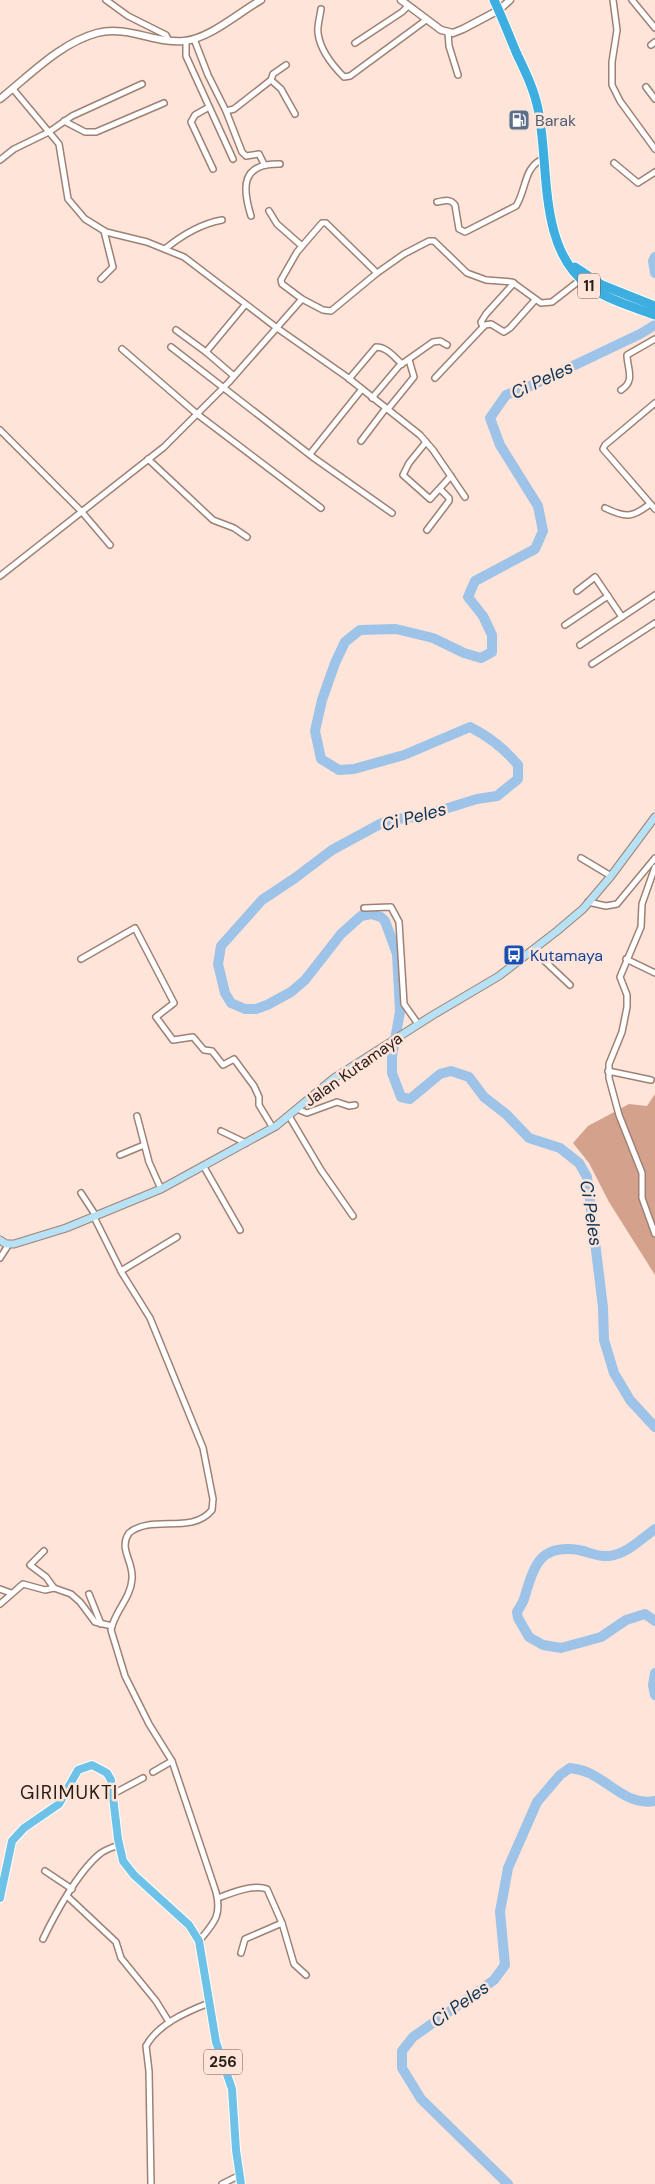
<svg xmlns="http://www.w3.org/2000/svg" width="655" height="2184" viewBox="0 0 655 2184" font-family="'DM Sans',sans-serif">
<style>
.forest{fill:#d4a28c}
.lines{fill:none;stroke-linecap:round;stroke-linejoin:round}
.river{stroke:#9dc3e8;stroke-width:10}
.minor-casing{stroke:#9e8174;stroke-width:8}
.tertiary-casing{stroke:#9e8174;stroke-width:9}
.secondary-casing{stroke:#9e8174;stroke-width:9}
.primary-casing{stroke:#fff;stroke-width:10}
.trunk-casing{stroke:#fff;stroke-width:11}
.minor{stroke:#fff;stroke-width:5}
.tertiary{stroke:#fff;stroke-width:6}
.secondary{stroke:#b7e1f4;stroke-width:7}
.primary{stroke:#6ec2e8;stroke-width:8}
.trunk{stroke:#3eaee0;stroke-width:9}
.labels{text-anchor:middle;stroke-width:5;stroke-linejoin:round;paint-order:stroke}
.shield{fill:#ffe4d9;stroke:#695952;stroke-width:1}
.shield-label{font-size:15px;font-weight:bold;fill:#291d18}
.service-label{font-size:16px;fill:#4e5e75;stroke:#ffe4d9;text-anchor:start}
.transit-label{font-size:16px;fill:#164399;stroke:#ffe4d9;text-anchor:start}
.street-label{font-size:16px;fill:#291d18;stroke:#ffe4d9}
.water-label{font-size:18px;font-style:italic;fill:#093457;stroke:#ffe4d9}
.quarter-label{font-size:19px;letter-spacing:1px;fill:#291d18;stroke:#ffe4d9}
</style>
<rect width="100%" height="100%" fill="#ffe4d9"/>
<polygon class="forest" points="655,1094 655,1275 609,1202 589,1163 573,1143 588,1126 629,1104 647,1106"/>
<g class="lines">
<g class="river">
<polyline points="655,257 653,261 655,273"/>
<path d="M655 325 640 334 533 385 506 395 490 418 500 445 538 506 543 531 535 549 475 581 468 597 483 616 492 635V652L481 658 464 653 433 638 396 629 360 630 345 642 335 663 322 700 315 731 321 759 339 770 354 769 404 755 470 727C490 737 504 748 518 765V779L497 796 477 799 422 816 389 820 380 824 332 850 295 878 262 900 221 946 218 964 225 993 231 1003 245 1009H256L267 1005 291 992 305 980 341 934 361 916 371 914 381 917 385 921 397 954 400 1012 392 1056V1073L401 1097 410 1099 440 1074 451 1071 469 1077 484 1097 506 1114 529 1138 560 1148 579 1163 587 1177 603 1307 604 1340 614 1373 630 1400 655 1427"/>
<path d="M655 1529C641 1539 627 1554 609 1556 598 1557 589 1552 579 1550 539 1544 534 1566 524 1599 523 1603 519 1608 517 1612L518 1618 529 1637 543 1645 561 1648 601 1637 626 1620 645 1614 655 1621"/>
<polyline points="655,1673 653,1685 655,1695"/>
<path d="M508 2184 421 2099 402 2068V2051L413 2037 494 1980 505 1965 500 1912 508 1868 537 1802 560 1775 570 1768C576 1769 583 1770 589 1773 611 1783 628 1806 655 1801"/>
</g>
<g class="minor-casing">
<g id="minor">
<polyline points="106,0 128,16 166,35 168,39"/>
<polyline points="613,0 617,30 612,62 612,85 620,101 655,149"/>
<polyline points="632,0 655,28"/>
<path d="M321 9C320 17 317 26 318 33 320 50 333 66 344 77L350 76 426 20"/>
<polyline points="448,32 449,46 458,75"/>
<polyline points="194,39 208,75 226,111 234,109 271,80 281,89 295,114"/>
<polyline points="186,41 186,56 233,159"/>
<polyline points="355,43 402,12 408,6"/>
<polyline points="651,45 655,42"/>
<polyline points="271,80 273,74 286,65"/>
<polyline points="646,87 655,99"/>
<polyline points="13,89 59,144 68,199 85,219 106,232 147,242 184,257 277,328 347,377 420,435 433,450 465,497"/>
<polyline points="209,107 195,115 191,122 213,169"/>
<polyline points="226,111 242,152 246,156 259,154 264,164"/>
<polyline points="64,121 85,132 96,132 164,103"/>
<polyline points="0,160 14,149 49,132 72,116 142,84"/>
<polyline points="614,163 638,183 655,172"/>
<path d="M437 202C444 201 450 198 455 205L459 229 465 232 516 206C527 189 523 166 545 158"/>
<polyline points="269,211 277,224 302,246"/>
<path d="M251 216C242 187 241 163 280 164"/>
<path d="M165 249C182 235 200 224 222 220"/>
<polyline points="101,279 113,267 104,231"/>
<polyline points="302,299 282,284 281,280 297,252 322,223 326,223 377,273"/>
<polyline points="483,327 481,322 486,314 514,283"/>
<polyline points="176,330 206,352 234,376"/>
<polyline points="171,347 314,458 392,513"/>
<polyline points="122,349 197,414 321,508"/>
<polyline points="206,352 245,305"/>
<polyline points="435,378 485,325 491,324 504,332 510,328 535,300"/>
<path d="M349 379 376 347C387 347 394 357 402 364"/>
<path d="M621 390C636 381 627 368 627 355L655 339"/>
<polyline points="372,398 399,366 433,342 440,341 447,345"/>
<polyline points="655,403 605,445 603,449 655,509"/>
<polyline points="388,409 414,377 409,360"/>
<polyline points="0,430 82,512 110,545"/>
<polyline points="361,441 386,408"/>
<polyline points="426,442 409,463 403,475 430,499 451,476"/>
<polyline points="310,454 362,389"/>
<polyline points="148,459 213,520 234,528 247,537"/>
<path d="M605 508C626 518 632 518 650 504"/>
<polyline points="427,530 449,501 449,498 440,489"/>
<polyline points="0,576 164,447 229,382 302,299 323,310 331,311 377,273 404,254 429,241 434,241 467,273 486,280 512,282 541,303 552,302 584,277"/>
<polyline points="577,591 595,577 622,617"/>
<polyline points="565,625 608,596"/>
<polyline points="580,645 655,595"/>
<polyline points="592,664 655,623"/>
<polyline points="581,858 611,876"/>
<polyline points="655,867 642,904 641,927 620,977 627,995 627,1007 622,1032 609,1064 609,1078 619,1115 642,1173 642,1198 655,1234"/>
<polyline points="588,902 606,906 617,904 655,858"/>
<polyline points="364,908 391,907 399,922 404,1004 418,1024"/>
<polyline points="533,950 570,985"/>
<polyline points="81,959 135,928 174,1003 156,1017 173,1040 193,1037 204,1050 212,1051 223,1065 234,1059 254,1086 259,1097 259,1105 273,1128"/>
<polyline points="626,959 655,973"/>
<polyline points="608,1071 651,1080"/>
<polyline points="297,1109 307,1113 337,1102 349,1106 355,1105"/>
<polyline points="137,1116 149,1162 161,1189"/>
<polyline points="289,1116 321,1170 353,1216"/>
<polyline points="221,1131 246,1143"/>
<polyline points="120,1155 144,1145"/>
<polyline points="204,1167 240,1230"/>
<polyline points="81,1193 96,1216"/>
<path d="M94 1217 122 1273 150 1318 203 1448 213 1499 212 1510C192 1535 152 1514 129 1533 118 1549 134 1562 132 1579 131 1598 114 1612 111 1630L125 1676 149 1724 172 1761 216 1892C222 1916 214 1923 199 1941"/>
<polyline points="0,1258 9,1244"/>
<polyline points="121,1271 177,1237"/>
<polyline points="44,1551 30,1565 46,1577 54,1588"/>
<polyline points="0,1589 11,1593"/>
<polyline points="89,1594 101,1624"/>
<polyline points="0,1604 23,1584 45,1590 54,1588 71,1594 80,1602 95,1622 112,1626"/>
<polyline points="153,1772 172,1761"/>
<polyline points="113,1794 143,1778"/>
<polyline points="45,1871 72,1889"/>
<polyline points="67,1896 116,1942 121,1958 156,2001 169,2022"/>
<path d="M218 1898C231 1893 253 1884 267 1889L282 1923 294 1964 306 1975"/>
<path d="M43 1939C55 1914 79 1870 101 1853 107 1849 113 1847 119 1845"/>
<polyline points="241,1953 245,1939 282,1923"/>
<path d="M151 2184 149 2071 146 2046C158 2024 186 2012 209 2003"/>
<polyline points="222,2184 240,2175"/>
</g>
</g>
<g class="tertiary-casing">
<g id="tertiary">
<polyline points="401,0 441,30 453,33 463,29 499,10 510,0"/>
<path d="M0 99C29 76 60 43 97 33 127 25 156 44 184 41 209 39 238 13 261 0"/>
</g>
</g>
<g class="secondary-casing">
<polyline id="secondary" points="0,1240 6,1244 14,1244 66,1228 161,1189 276,1126 334,1078 433,1015 499,976 557,931 583,909 611,876 655,817"/>
</g>
<g class="primary-casing">
<polyline id="primary" points="0,1898 12,1841 24,1828 59,1804 78,1770 92,1765 107,1773 111,1780 118,1839 123,1861 134,1875 189,1925 199,1941 216,2042 232,2089 236,2150 241,2184"/>
</g>
<g class="trunk-casing">
<g id="trunk">
<path d="M494 0C502 17 509 35 516 52 525 71 534 89 538 109 550 165 537 249 589 286 608 300 633 307 655 315"/>
<polyline points="575,267 602,285 655,306"/>
</g>
</g>
<use href="#minor" class="minor"/>
<use href="#tertiary" class="tertiary"/>
<use href="#secondary" class="secondary"/>
<use href="#primary" class="primary"/>
<use href="#trunk" class="trunk"/>
</g>
<defs>
<g id="fuel-square" transform="scale(1.125)"><rect x="-9" y="-9" width="18" height="18" rx="4" fill="#5c6f8a" stroke="#ffe4d9"/><path d="M-5.5-6h7V0h2V4h1.3V-2.5L3-4.5l.8-.8L6-3V5H2.5V1h-1V6h-7ZM-4.2-4.7v3.2H.2V-4.7Z" fill="#fff"/></g>
<g id="bus-square" transform="scale(1.125)"><rect x="-9" y="-9" width="18" height="18" rx="4" fill="#1a4fb4" stroke="#ffe4d9"/><path d="M-5-6H5V4H4V6H2V4H-2V6H-4V4H-5ZM-3.5-4V0h7V-4ZM-3.5 1.2v1.5H-2V1.2ZM2 1.2v1.5H3.5V1.2Z" fill="#fff"/></g>
</defs>
<g fill-rule="evenodd">
<use href="#fuel-square" x="519" y="120"/>
<use href="#bus-square" x="514" y="955"/>
</g>
<g class="labels">
<g class="shield">
<rect x="578" y="273.5" width="22" height="25" rx="4"/>
<rect x="204" y="2049.5" width="38" height="25" rx="4"/>
</g>
<g class="shield-label">
<text x="589" y="291">11</text>
<text x="223" y="2067">256</text>
</g>
<g class="service-label">
<text x="535" y="126">Barak</text>
</g>
<g class="transit-label">
<text x="530" y="961">Kutamaya</text>
</g>
<g class="street-label">
<text transform="translate(353 1069) rotate(-35)" y="6">Jalan Kutamaya</text>
</g>
<g class="water-label">
<text transform="translate(542 380) rotate(-25)" y="6">Ci Peles</text>
<text transform="translate(414 817) rotate(-15)" y="6">Ci Peles</text>
<text transform="translate(591 1213) rotate(81)" y="6">Ci Peles</text>
<text transform="translate(460 2004) rotate(-35)" y="6">Ci Peles</text>
</g>
<g class="quarter-label">
<text x="69" y="1799">GIRIMUKTI</text>
</g>
</g>
</svg>
